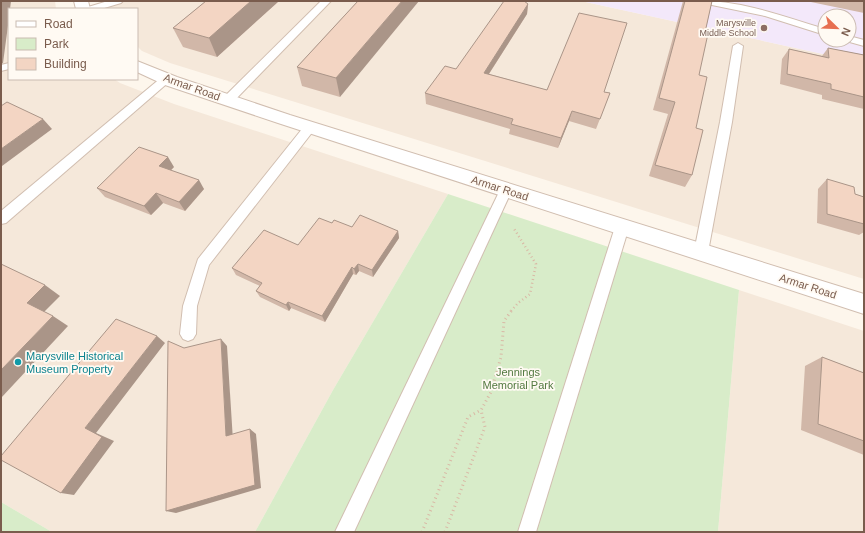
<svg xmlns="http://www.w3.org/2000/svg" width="865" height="533" viewBox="0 0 865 533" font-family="Arial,sans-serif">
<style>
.residential{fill:#f5e8da}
.education{fill:#f3e8fa;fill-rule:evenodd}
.green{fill:#d8ecc9}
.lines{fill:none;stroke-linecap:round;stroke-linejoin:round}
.service-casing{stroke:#d1beb0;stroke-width:2}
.minor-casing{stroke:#d1beb0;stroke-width:2}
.path-far1{stroke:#d9b8a5;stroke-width:2.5;stroke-dasharray:1 3;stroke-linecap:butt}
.path{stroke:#d9b8a5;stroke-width:3;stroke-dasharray:1 3.5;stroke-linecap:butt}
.service{fill:#fff;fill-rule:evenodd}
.minor{fill:#fff;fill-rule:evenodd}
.wall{fill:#d1b7a8}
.shaded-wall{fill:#aa9588}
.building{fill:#f3d5c3;stroke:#aa9588}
.education-dot{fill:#8d6e63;stroke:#fffaf3;stroke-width:1.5}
.culture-dot{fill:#0f9aa8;stroke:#fffaf3;stroke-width:1.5}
.labels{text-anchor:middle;stroke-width:3.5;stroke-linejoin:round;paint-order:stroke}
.far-education-label{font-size:9px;fill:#785e54;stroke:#fffaf3;text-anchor:end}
.street-label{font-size:11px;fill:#7a5c4d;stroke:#fffaf3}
.culture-label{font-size:11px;fill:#0d838f;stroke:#fffaf3;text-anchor:start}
.park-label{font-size:11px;fill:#537a41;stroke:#fffaf3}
</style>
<rect width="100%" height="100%" fill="#fdf6ec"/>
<g class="residential">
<polygon points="1,1 55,1 56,9 9,9 9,79 114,79 120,83 174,104 448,194 333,390 255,532 52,532 1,502"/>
<polygon points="100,1 581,1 864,63 864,279 170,63 142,51 137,46 137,9 104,9"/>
<polygon points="739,290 864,331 864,532 718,532"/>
</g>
<path class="education" d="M581 1H864V63ZM825 16H849V40H825Z"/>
<g class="green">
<polygon points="448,194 739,290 718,532 255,532 333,390"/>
<polygon points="1,502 52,532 1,532"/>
</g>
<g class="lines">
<g class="service-casing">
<g id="service">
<polygon points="108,1 123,1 121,3 101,9 86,9 88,7"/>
<polygon points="321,1 331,1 232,103 224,103 223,100 224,97"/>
<path d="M702 1C744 1 785 17 825 29V35L765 16 707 4Z"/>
<polygon points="849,36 864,40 864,46 846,41 845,40 849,40"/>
<polygon points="738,43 743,46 732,122 708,252 706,256 701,258 696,256 694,252 720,122 733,46"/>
<polygon points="9,63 9,69 1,71 1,65"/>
<polygon points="166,76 171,79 170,81 6,223 1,224 1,211 162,77"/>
<polygon points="310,123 314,124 316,127 314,130 209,265 197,306 196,334 193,339 188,341 183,339 180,334 183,306 198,259 306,124"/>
<polygon points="506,185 510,187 512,190 354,532 335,532 500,190 502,187"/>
<polygon points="622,222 627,223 629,227 536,532 518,532 615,227 617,223"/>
</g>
</g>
<g class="minor-casing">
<g id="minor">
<polygon points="74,1 88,1 90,9 76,9"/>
<polygon points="137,61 177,77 290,115 864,294 864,314 278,123 165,85 137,72"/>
</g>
</g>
<polyline class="path-far1" points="511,311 518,303 530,294 536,264 513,227"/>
<g class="path">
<polyline points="422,532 468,417 481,410 491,392 501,357 504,321 512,310"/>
<polyline points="445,532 485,427 481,410"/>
</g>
<use href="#service" class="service"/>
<use href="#minor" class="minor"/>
</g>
<g class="wall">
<polygon points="206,1 279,1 217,57 183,47 173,28"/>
<polygon points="358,1 340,97 302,86 297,67"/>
<polygon points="683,1 712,1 706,28 699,75 692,175 685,187 649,176 668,114 653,110"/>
<polygon points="806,1 864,1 864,13"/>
<polygon points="528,4 527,14 489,74 547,90 604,92 610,93 596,129 569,121 558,148 509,134 510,129 426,104 425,93 456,69"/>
<polygon points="828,48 864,55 864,109 822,99 822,95 780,84 782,59 789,49 822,56"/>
<polygon points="174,167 171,170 204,189 185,211 163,203 151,215 105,197 97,188"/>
<polygon points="827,179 855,194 864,197 864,232 859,235 817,223 818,189"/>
<polygon points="332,223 352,227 398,231 399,238 373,277 359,271 356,275 353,274 325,322 291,308 289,311 260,297 256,291 260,286 236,275 232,268 298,245"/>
<polygon points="822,357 864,373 864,455 801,430 805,366"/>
</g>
<g class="shaded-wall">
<polygon points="2,1 11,1 10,9 9,9 9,18 3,63 1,64 1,7"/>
<polygon points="251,1 279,1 217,57 209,38"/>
<polygon points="402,1 419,1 340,97 336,78"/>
<polygon points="528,4 527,14 483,83 484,73"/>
<polygon points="572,111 569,121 558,148 561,138"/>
<polygon points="43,119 52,129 2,166 1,165 1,149"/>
<polygon points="168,157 174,167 166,175 159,166"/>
<polygon points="199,180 204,189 185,211 179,202"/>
<polygon points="156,193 163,203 151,215 144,206"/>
<polygon points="398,231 399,238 373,277 372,270"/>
<polygon points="358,264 359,271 356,275 354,269"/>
<polygon points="352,267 353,274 325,322 322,316"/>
<polygon points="45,285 60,296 43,313 27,303"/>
<polygon points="288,302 291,308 289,311 286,305"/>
<polygon points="53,316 68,326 1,398 1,370"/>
<polygon points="157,336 165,343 96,433 114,441 74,495 61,493 85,428"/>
<polygon points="221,339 227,346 233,441 226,436"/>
<polygon points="250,429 256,434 261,488 176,513 166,511"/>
</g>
<g class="building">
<polygon points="206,1 251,1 209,38 173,28"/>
<polygon points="358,1 402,1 336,78 297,67"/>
<polygon points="504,1 524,1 528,4 484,73 547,90 579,13 627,23 604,92 610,93 600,119 572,111 561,138 511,124 513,119 425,93 445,66 456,69"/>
<polygon points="685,1 712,1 706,28 709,29 699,75 707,77 696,128 703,130 692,175 655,165 675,102 659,98"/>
<polygon points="828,48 864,55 864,97 831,89 831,84 787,74 789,49 829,58"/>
<polygon points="7,102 43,119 1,149 1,106"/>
<polygon points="139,147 168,157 159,166 199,180 179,202 156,193 144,206 97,188"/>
<polygon points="827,179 854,187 855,194 864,197 864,224 827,214"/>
<polygon points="360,215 398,231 372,270 358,264 354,269 352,267 322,316 288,302 286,305 256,291 262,283 232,268 264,230 298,245 319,218 332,223 334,220 352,227"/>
<polygon points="1,264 45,285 27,303 53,316 1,370"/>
<polygon points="116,319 157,336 85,428 102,437 61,493 1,460 1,456"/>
<polygon points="221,339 226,436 250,429 255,485 166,511 168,341 184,348"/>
<polygon points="822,357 864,373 864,441 818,424"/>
</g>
<circle class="education-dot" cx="764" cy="28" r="4"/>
<circle class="culture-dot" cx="18" cy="362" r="4"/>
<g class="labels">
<g class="far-education-label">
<text x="756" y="26">Marysville<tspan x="756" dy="10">Middle School</tspan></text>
</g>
<g class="street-label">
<text transform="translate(192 87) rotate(20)" y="4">Armar Road</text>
<text transform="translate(500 188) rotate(18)" y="4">Armar Road</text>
<text transform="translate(808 286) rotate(18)" y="4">Armar Road</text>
</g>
<g class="culture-label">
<text x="26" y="360">Marysville Historical<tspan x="26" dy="13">Museum Property</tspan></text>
</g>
<g class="park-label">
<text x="518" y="376">Jennings<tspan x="518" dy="13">Memorial Park</tspan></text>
</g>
</g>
<rect width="865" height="533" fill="none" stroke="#7a5c4d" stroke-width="4"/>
<rect x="8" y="8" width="130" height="72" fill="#fffaf3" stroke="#cabbb1"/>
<rect x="16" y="21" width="20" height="6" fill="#ffffff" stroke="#cabbb1"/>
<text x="44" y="28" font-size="12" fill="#7a5c4d">Road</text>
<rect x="16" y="38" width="20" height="12" fill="#d8ecc9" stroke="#cabbb1"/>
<text x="44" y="48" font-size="12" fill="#7a5c4d">Park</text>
<rect x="16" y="58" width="20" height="12" fill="#f3d5c3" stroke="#cabbb1"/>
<text x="44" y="68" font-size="12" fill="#7a5c4d">Building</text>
<g transform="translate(837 28) rotate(113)"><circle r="19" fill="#fffaf3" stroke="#cabbb1"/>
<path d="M0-3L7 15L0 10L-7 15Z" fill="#e76f51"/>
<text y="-6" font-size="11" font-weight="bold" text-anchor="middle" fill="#7a5c4d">N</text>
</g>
</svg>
